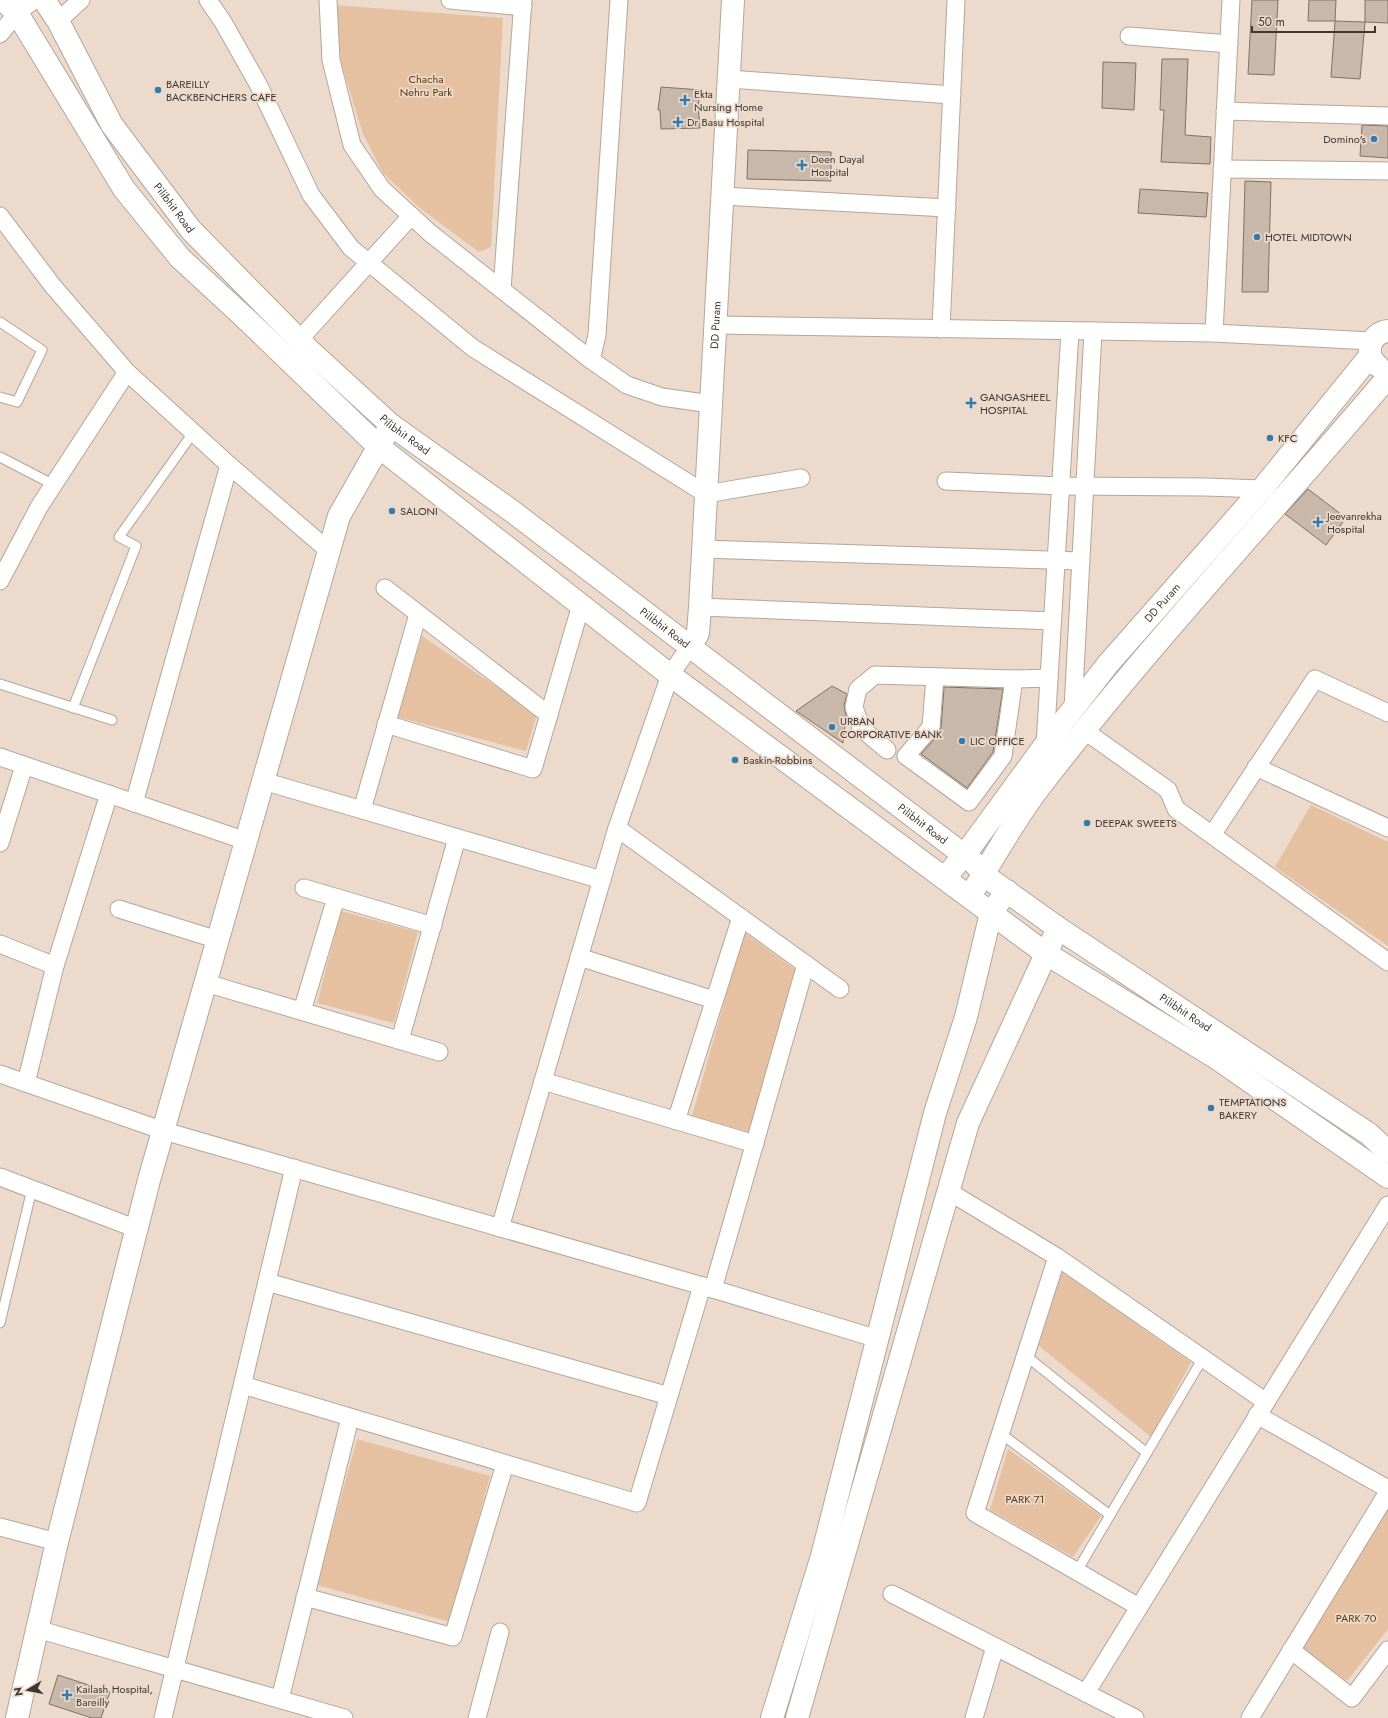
<svg xmlns="http://www.w3.org/2000/svg" width="1388" height="1718" viewBox="0 0 1388 1718" font-family="Jost,sans-serif">
<style>
.green{fill:#e5c1a1}
.building{fill:#c8b8aa;stroke:#807164}
.lines{fill:none;stroke-linecap:round;stroke-linejoin:round}
.lane-casing{stroke:#b6a697;stroke-width:11}
.street-casing{stroke:#b6a697;stroke-width:19}
.secondary-casing{stroke:#b6a697;stroke-width:24}
.highway-casing{stroke:#b6a697;stroke-width:24}
.lane{stroke:#fff;stroke-width:9}
.street{stroke:#fff;stroke-width:17}
.secondary{stroke:#fff;stroke-width:22}
.highway{stroke:#fff;stroke-width:22}
.poi-dot{fill:#327aaf;stroke:#ecdbcd;stroke-width:1.5}
.labels{text-anchor:middle;stroke-width:3.5;stroke-linejoin:round;paint-order:stroke}
.park-label{font-size:11px;fill:#5c360c;stroke:#ecdbcd}
.poi-label{font-size:11px;fill:#3e3731;stroke:#ecdbcd;text-anchor:start}
.street-label{font-size:11px;fill:#3e3731;stroke:#ecdbcd}
</style>
<rect width="100%" height="100%" fill="#ecdbcd"/>
<g class="green">
<polygon points="336,5 503,18 491,247 479,252 421,209 383,173 363,134 341,62"/>
<polygon points="422,636 537,714 526,751 397,717"/>
<polygon points="1311,805 1388,842 1388,946 1275,867"/>
<polygon points="341,911 418,932 394,1023 317,1003"/>
<polygon points="744,932 796,970 749,1132 692,1116"/>
<polygon points="1062,1272 1191,1362 1151,1437 1038,1345"/>
<polygon points="357,1439 490,1476 450,1622 317,1585"/>
<polygon points="1008,1449 1101,1516 1073,1557 990,1510"/>
<polygon points="1388,1508 1388,1629 1347,1681 1299,1648"/>
</g>
<g class="building">
<polygon points="1252,0 1278,0 1274,75 1248,74"/>
<polygon points="1309,0 1336,0 1335,21 1308,21"/>
<polygon points="1365,0 1388,0 1388,23 1365,22"/>
<polygon points="1335,21 1365,22 1360,79 1331,77"/>
<polygon points="1162,59 1188,59 1185,135 1211,137 1210,164 1161,162 1164,110 1160,110"/>
<polygon points="1103,62 1136,63 1134,110 1102,108"/>
<polygon points="661,87 701,90 698,105 700,128 661,129 660,110 658,110"/>
<polygon points="1362,125 1388,126 1388,158 1360,156"/>
<polygon points="748,150 831,152 831,181 747,179"/>
<polygon points="1245,181 1271,182 1268,292 1242,292"/>
<polygon points="1140,189 1208,193 1206,217 1138,213"/>
<polygon points="1308,489 1346,518 1326,545 1285,514"/>
<polygon points="832,686 847,694 844,705 846,716 843,743 796,711"/>
<polygon points="944,687 1003,689 993,752 967,788 921,754 939,734 941,728"/>
<polygon points="58,1675 110,1692 101,1718 92,1718 49,1704"/>
</g>
<g class="lines">
<g class="lane-casing">
<g id="lane">
<polyline points="0,322 42,350 17,402 0,397"/>
<polyline points="0,457 54,485"/>
<polyline points="0,684 112,720"/>
<polyline points="73,708 136,546 119,537 193,433"/>
<polyline points="0,1323 32,1189"/>
<polyline points="1025,1355 1147,1453"/>
<polyline points="1000,1433 1110,1515"/>
<polyline points="1077,1571 1203,1358"/>
</g>
</g>
<g class="street-casing">
<g id="street">
<polyline points="208,0 223,22 258,84 311,195 351,248 473,348 706,494 801,478"/>
<polyline points="328,0 331,60 352,145 382,189 430,233 591,360 627,385 662,397 711,404"/>
<polyline points="450,0 523,7"/>
<polyline points="58,21 81,0"/>
<polyline points="0,34 17,13 34,0"/>
<polyline points="1129,36 1229,44"/>
<polyline points="729,79 952,95"/>
<polyline points="1225,111 1388,116"/>
<polyline points="1222,169 1388,171"/>
<polyline points="722,196 947,208"/>
<polyline points="0,216 52,285 127,372 229,465 329,551"/>
<polyline points="502,289 523,0"/>
<polyline points="715,325 1214,333 1371,341"/>
<polyline points="941,329 956,0"/>
<polyline points="1214,333 1231,0"/>
<polyline points="299,340 411,216"/>
<polyline points="591,360 597,335 619,0"/>
<polyline points="946,481 1061,486 1206,487 1262,489"/>
<polyline points="703,549 1081,561"/>
<polyline points="0,581 39,507 127,372"/>
<polyline points="385,588 549,715"/>
<polyline points="700,607 1052,621"/>
<polyline points="935,677 931,727 906,756 969,802 1003,756 1014,679"/>
<polyline points="1073,709 1093,331"/>
<polyline points="386,724 533,769 581,605"/>
<polyline points="1085,731 1168,790 1176,809 1388,962"/>
<polyline points="1045,745 1070,331"/>
<polyline points="887,750 861,728 854,707 858,689 875,675 1014,679 1049,678"/>
<polyline points="0,757 246,841"/>
<polyline points="1256,767 1388,828"/>
<polyline points="263,781 602,880"/>
<polyline points="134,803 229,465"/>
<polyline points="362,810 418,614"/>
<polyline points="617,828 840,989"/>
<polyline points="1212,835 1315,679 1388,713"/>
<polyline points="0,843 24,766"/>
<polyline points="304,888 433,926"/>
<polyline points="119,909 218,940"/>
<polyline points="0,944 55,966"/>
<polyline points="579,957 714,1000"/>
<polyline points="206,983 439,1052"/>
<polyline points="302,1011 336,898"/>
<polyline points="400,1040 457,838"/>
<polyline points="0,1074 164,1131 713,1289 878,1339"/>
<polyline points="543,1081 755,1144"/>
<polyline points="26,1083 55,966 109,794"/>
<polyline points="676,1121 741,917"/>
<polyline points="0,1177 137,1229"/>
<polyline points="948,1191 1057,1257 1266,1402"/>
<polyline points="500,1228 617,828 670,675 689,648"/>
<polyline points="1057,1257 975,1513 1139,1607"/>
<polyline points="267,1282 669,1396"/>
<polyline points="713,1289 806,964"/>
<polyline points="243,1385 637,1503 702,1286"/>
<polyline points="1257,1415 1388,1489"/>
<polyline points="0,1527 57,1542"/>
<polyline points="892,1594 1135,1718"/>
<polyline points="305,1597 453,1637 505,1464"/>
<polyline points="37,1629 344,1718"/>
<polyline points="1291,1650 1352,1698 1388,1650"/>
<polyline points="1086,1693 1388,1205"/>
<polyline points="280,1699 350,1418"/>
<polyline points="163,1718 294,1168"/>
<polyline points="477,1718 500,1632"/>
<polyline points="974,1718 995,1647"/>
<polyline points="1250,1718 1388,1492"/>
</g>
</g>
<g class="secondary-casing">
<g id="secondary">
<path d="M1378 366C1363 355 1370 333 1388 331"/>
<path id="s1" d="M689 648 698 633 700 607 733 0"/>
<path id="s2" d="M945 878 972 845 1045 745 1108 664 1262 489 1370 356"/>
<path d="M970 896C992 861 1013 822 1038 789 1148 646 1272 514 1388 377"/>
<polyline points="17,1718 57,1542 149,1180 339,516 391,425"/>
<polyline points="772,1718 822,1556 935,1113 966,1017 991,913 1007,891"/>
<polyline points="797,1718 968,1123 1058,928"/>
</g>
</g>
<g class="highway-casing">
<g id="highway">
<polyline points="3,0 17,13 124,189 180,258 244,317 379,447 670,675 1045,953 1215,1057 1388,1177"/>
<path id="s3" d="M44 0 58 21 112 125 191 230 308 349 391 425 509 509 973 862 988 878 1058 928 1369 1134 1388 1152"/>
</g>
</g>
<use href="#lane" class="lane"/>
<use href="#street" class="street"/>
<use href="#secondary" class="secondary"/>
<use href="#highway" class="highway"/>
</g>
<g class="poi-dot">
<circle cx="158" cy="90" r="4"/>
<path d="M683 94h4v4h4v4h-4v4h-4v-4h-4v-4h4z"/>
<path d="M676 116h4v4h4v4h-4v4h-4v-4h-4v-4h4z"/>
<circle cx="1374" cy="139" r="4"/>
<path d="M800 159h4v4h4v4h-4v4h-4v-4h-4v-4h4z"/>
<circle cx="1257" cy="237" r="4"/>
<path d="M969 397h4v4h4v4h-4v4h-4v-4h-4v-4h4z"/>
<circle cx="1270" cy="438" r="4"/>
<circle cx="392" cy="511" r="4"/>
<path d="M1316 516h4v4h4v4h-4v4h-4v-4h-4v-4h4z"/>
<circle cx="832" cy="727" r="4"/>
<circle cx="962" cy="741" r="4"/>
<circle cx="735" cy="760" r="4"/>
<circle cx="1087" cy="823" r="4"/>
<circle cx="1211" cy="1108" r="4"/>
<path d="M65 1689h4v4h4v4h-4v4h-4v-4h-4v-4h4z"/>
</g>
<g class="labels">
<g class="park-label">
<text x="426" y="83">Chacha<tspan x="426" dy="13">Nehru Park</tspan></text>
<text x="1025" y="1503">PARK 71</text>
<text x="1356" y="1622">PARK 70</text>
</g>
<g class="poi-label">
<text x="166" y="88">BAREILLY<tspan x="166" dy="13">BACKBENCHERS CAFE</tspan></text>
<text x="694" y="98">Ekta<tspan x="694" dy="13">Nursing Home</tspan></text>
<text x="687" y="126">Dr Basu Hospital</text>
<text x="1366" y="143" text-anchor="end">Domino's</text>
<text x="811" y="163">Deen Dayal<tspan x="811" dy="13">Hospital</tspan></text>
<text x="1265" y="241">HOTEL MIDTOWN</text>
<text x="980" y="401">GANGASHEEL<tspan x="980" dy="13">HOSPITAL</tspan></text>
<text x="1278" y="442">KFC</text>
<text x="400" y="515">SALONI</text>
<text x="1327" y="520">Jeevanrekha<tspan x="1327" dy="13">Hospital</tspan></text>
<text x="840" y="725">URBAN<tspan x="840" dy="13">CORPORATIVE BANK</tspan></text>
<text x="970" y="745">LIC OFFICE</text>
<text x="743" y="764">Baskin-Robbins</text>
<text x="1095" y="827">DEEPAK SWEETS</text>
<text x="1219" y="1106">TEMPTATIONS<tspan x="1219" dy="13">BAKERY</tspan></text>
<text x="76" y="1693">Kailash Hospital,<tspan x="76" dy="13">Bareilly</tspan></text>
</g>
<g class="street-label">
<text dy="4" stroke="none"><textPath href="#s3" startOffset="246">Pilibhit Road</textPath></text>
<text dy="4" stroke="none"><textPath href="#s1" startOffset="326">DD Puram</textPath></text>
<text dy="4" stroke="none"><textPath href="#s3" startOffset="570">Pilibhit Road</textPath></text>
<text dy="4" stroke="none"><textPath href="#s2" startOffset="351">DD Puram</textPath></text>
<text dy="4" stroke="none"><textPath href="#s3" startOffset="894">Pilibhit Road</textPath></text>
<text dy="4" stroke="none"><textPath href="#s3" startOffset="1218">Pilibhit Road</textPath></text>
<text dy="4" stroke="none"><textPath href="#s3" startOffset="1542">Pilibhit Road</textPath></text>
</g>
</g>
<g transform="translate(28 1690) rotate(260)" stroke="#ecdbcd" stroke-width="3" paint-order="stroke">
<path d="M0-3L7 15L0 10L-7 15Z" fill="#3e3731"/>
<text y="-6" font-size="11" font-weight="bold" text-anchor="middle" fill="#3e3731">N</text>
</g>
<path d="M1252 26v6h123v-6" fill="none" stroke="#3e3731" stroke-width="2"/>
<text x="1258" y="26" font-size="12" fill="#3e3731" stroke="#ecdbcd" stroke-width="3" paint-order="stroke">50 m</text>
</svg>
